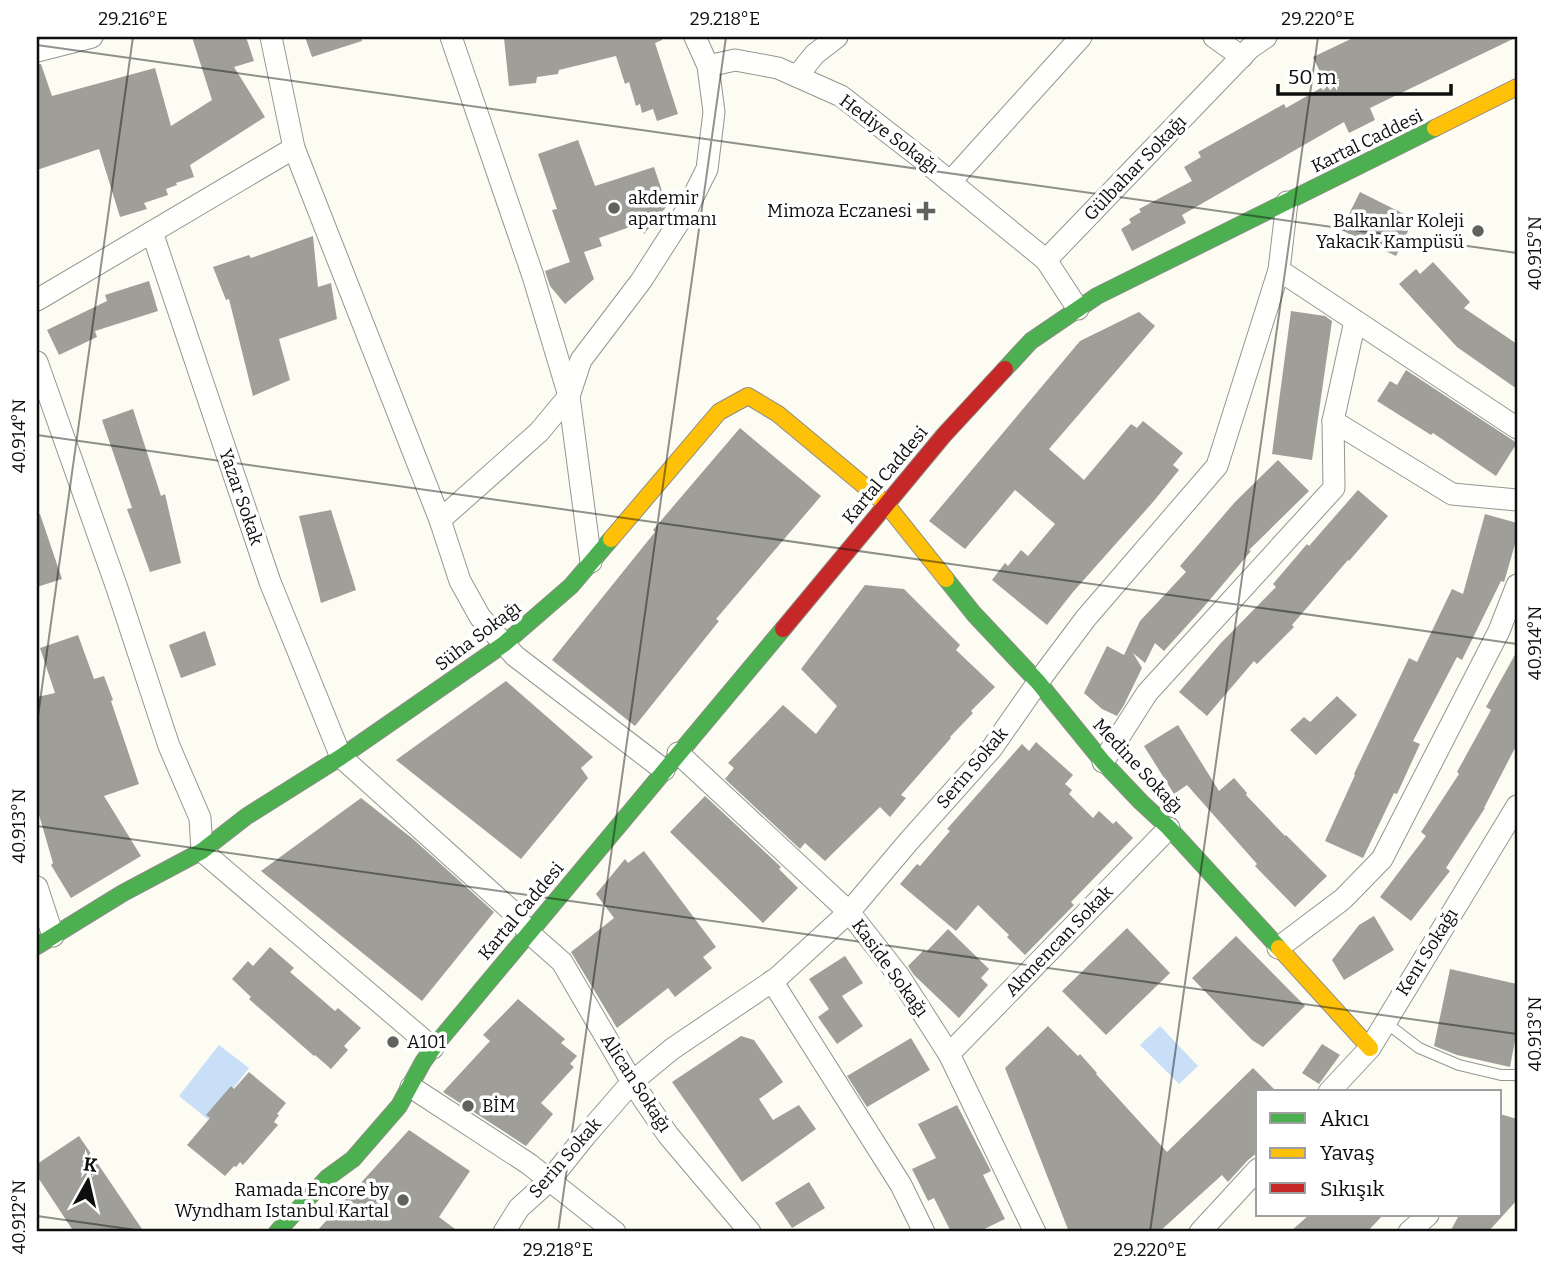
<svg xmlns="http://www.w3.org/2000/svg" width="1554" height="1269" viewBox="0 0 1554 1269" font-family="Bitter,serif">
<style>
.water{fill:#c8dff7}
.building{fill:#9f9e98}
.lines{fill:none;stroke-linecap:round;stroke-linejoin:round}
.lane-casing{stroke:#959591;stroke-width:12}
.street-casing{stroke:#959591;stroke-width:23}
.fast-casing{stroke:#8c8c87;stroke-width:18}
.slow-casing{stroke:#8c8c87;stroke-width:18}
.jam-casing{stroke:#8c8c87;stroke-width:18}
.lane{stroke:#fffffd;stroke-width:10}
.street{stroke:#fffffd;stroke-width:21}
.fast{stroke:#4caf50;stroke-width:16}
.slow{stroke:#ffc107;stroke-width:16}
.jam{stroke:#c62828;stroke-width:16}
.ticks{fill:none;stroke:#0e0e0e;stroke-width:2;stroke-opacity:0.45}
.poi-dot{fill:#61615e;stroke:#fff;stroke-width:2.5}
.labels{text-anchor:middle;stroke-width:7;stroke-linejoin:round;paint-order:stroke}
.street-label{font-size:18px;fill:#0e0e0e;stroke:#fff}
.poi-label{font-size:18px;fill:#0e0e0e;stroke:#fff;text-anchor:start}
.neatline{fill:none;stroke:#0e0e0e;stroke-width:2.5}
.ticks-label{font-size:18px;text-anchor:middle;fill:#0e0e0e}
</style>
<rect width="100%" height="100%" fill="#fcfcf2"/>
<g class="water">
<polygon points="1160,1026 1198,1066 1179,1084 1140,1045"/>
<polygon points="219,1045 249,1068 209,1120 179,1096"/>
</g>
<g class="building">
<polygon points="192,37 246,37 254,61 234,67 265,117 190,165 194,177 176,183 177,185 166,189 168,195 144,203 147,209 120,217 99,149 37,170 37,64 41,64 52,96 155,68 171,126 212,100"/>
<polygon points="305,37 361,37 362,41 312,57"/>
<polygon points="515,37 662,37 662,40 655,43 678,114 657,121 653,109 642,113 640,104 636,106 629,82 625,84 616,56 559,70 558,74 537,77 536,83 509,86 504,38"/>
<polygon points="1355,37 1517,37 1370,108 1375,120 1349,133 1344,122 1182,215 1186,223 1132,251 1121,229 1131,223 1129,219 1141,212 1139,209 1192,181 1184,167 1201,157 1198,152 1284,104 1286,108 1326,85 1313,57"/>
<polygon points="578,140 595,186 654,167 667,206 644,234 641,223 599,238 602,246 584,252 594,279 565,304 550,286 545,271 570,262 552,210 557,209 538,154"/>
<polygon points="1360,192 1414,219 1396,256 1341,230"/>
<polygon points="313,236 318,287 331,283 337,319 279,339 290,380 253,396 229,299 226,300 213,267 249,255 251,258"/>
<polygon points="1433,262 1470,302 1464,308 1517,344 1517,389 1457,347 1399,284 1416,269 1420,274"/>
<polygon points="149,281 158,311 95,331 97,337 59,355 47,330 107,301 105,295"/>
<polygon points="1291,311 1325,316 1332,321 1312,460 1272,454"/>
<polygon points="1139,312 1155,326 1049,449 1084,480 1131,424 1137,428 1143,421 1183,453 1173,465 1179,470 1153,502 1073,592 1047,625 992,580 1005,563 1008,566 1021,550 1028,556 1055,524 1015,490 965,549 929,521 1080,341"/>
<polygon points="1406,370 1517,443 1496,476 1433,433 1431,435 1377,401 1390,381 1397,385"/>
<polygon points="133,409 161,496 165,494 181,563 150,572 127,509 132,508 102,420"/>
<polygon points="740,428 821,496 716,619 719,621 635,726 552,660 655,532 653,530"/>
<polygon points="1278,460 1309,491 1249,550 1251,551 1202,609 1164,651 1155,643 1145,663 1133,653 1142,668 1124,705 1117,716 1102,709 1084,693 1107,646 1124,655 1140,621 1186,572 1180,566 1235,502"/>
<polygon points="1358,490 1388,516 1349,561 1348,560 1292,625 1294,627 1257,664 1254,661 1207,716 1179,692 1220,644 1276,587 1273,584 1307,544 1309,546"/>
<polygon points="331,510 356,590 321,603 299,516"/>
<polygon points="40,514 62,579 37,587 37,515"/>
<polygon points="1485,514 1517,523 1517,537 1505,579 1504,582 1501,581 1462,660 1457,657 1413,741 1420,744 1397,794 1394,793 1363,858 1325,841 1355,775 1354,774 1409,658 1417,662 1452,589 1463,594"/>
<polygon points="865,585 904,589 960,645 956,650 995,687 971,711 973,713 950,737 951,738 901,795 906,798 890,817 880,807 825,861 805,843 800,849 725,779 734,768 728,763 783,705 816,734 837,706 801,669"/>
<polygon points="205,631 216,665 181,678 169,645"/>
<polygon points="78,635 94,679 104,676 113,700 111,701 139,784 104,796 141,856 71,898 51,865 53,863 37,808 37,697 55,693 40,648"/>
<polygon points="1517,651 1517,744 1484,808 1485,808 1446,868 1450,871 1411,921 1380,897 1426,836 1421,832 1459,774 1457,772 1491,710 1486,707"/>
<polygon points="506,681 593,757 581,768 588,778 521,859 396,760"/>
<polygon points="1337,696 1357,715 1316,755 1290,730 1304,717 1310,722"/>
<polygon points="1178,725 1219,791 1234,778 1247,793 1246,795 1285,836 1286,835 1327,876 1295,907 1255,866 1257,864 1187,785 1174,794 1144,746"/>
<polygon points="1036,742 1073,775 1065,784 1072,790 1069,794 1093,818 1099,811 1113,824 1116,821 1133,838 1071,902 1074,905 1025,955 1007,937 1009,935 978,905 956,931 900,884 917,864 920,866 950,831 947,829 1022,744 1029,751"/>
<polygon points="705,796 781,867 779,869 798,888 763,923 670,832"/>
<polygon points="361,798 413,839 494,912 422,1001 261,871"/>
<polygon points="644,851 716,947 703,957 712,968 675,997 668,988 617,1028 571,952 614,918 596,894 625,859 628,863"/>
<polygon points="1374,916 1394,950 1344,980 1332,960 1359,925"/>
<polygon points="1127,928 1170,973 1106,1035 1062,991"/>
<polygon points="948,929 989,969 981,978 988,985 959,1018 914,975 908,966 924,950 926,952"/>
<polygon points="1236,936 1305,1006 1263,1047 1252,1040 1192,978"/>
<polygon points="270,947 294,968 290,972 335,1011 338,1008 361,1028 344,1046 348,1050 331,1069 315,1055 314,1056 249,999 251,997 232,979 248,961 253,966"/>
<polygon points="845,956 863,983 842,996 863,1026 837,1044 818,1017 829,1009 809,979"/>
<polygon points="1450,969 1517,984 1517,1030 1510,1067 1457,1055 1434,1046"/>
<polygon points="518,999 565,1039 561,1043 577,1056 570,1064 574,1067 541,1103 553,1114 526,1146 443,1092 490,1041 483,1035"/>
<polygon points="1048,1026 1078,1056 1080,1054 1097,1073 1096,1074 1167,1152 1253,1068 1277,1092 1258,1092 1258,1152 1248,1160 1228,1182 1222,1175 1159,1232 1069,1232 1005,1068"/>
<polygon points="741,1036 754,1040 783,1082 759,1099 773,1120 799,1105 816,1129 742,1182 672,1082"/>
<polygon points="911,1038 930,1070 867,1107 847,1076"/>
<polygon points="1322,1044 1340,1055 1319,1084 1302,1073"/>
<polygon points="249,1072 286,1103 277,1114 279,1115 274,1122 278,1125 243,1165 240,1162 236,1167 234,1166 225,1176 187,1145 210,1118 206,1115 231,1086 234,1089"/>
<polygon points="957,1105 991,1171 983,1175 1005,1219 978,1232 951,1232 934,1198 928,1201 912,1169 936,1158 918,1124"/>
<polygon points="1500,1114 1517,1119 1517,1200 1488,1232 1450,1232 1459,1215 1500,1215"/>
<polygon points="409,1130 470,1171 439,1217 459,1232 316,1232"/>
<polygon points="79,1136 144,1232 74,1232 37,1176 37,1164"/>
<polygon points="809,1182 825,1208 792,1228 775,1203"/>
<polygon points="1309,1215 1383,1215 1367,1232 1290,1232"/>
</g>
<g class="lines">
<g class="lane-casing">
<polyline id="lane" points="1385,1022 1419,1048 1459,1065 1501,1075 1517,1075"/>
</g>
<g class="street-casing">
<g id="street">
<polyline points="271,37 294,148 440,520 539,432 569,396 581,360 641,281 686,211 707,169 714,112 708,66 695,37"/>
<polyline points="451,37 533,276 569,396 591,562"/>
<polyline points="1214,37 1242,57"/>
<polyline points="37,51 92,37"/>
<polyline points="708,66 735,60 778,68 841,96 921,158 1046,260"/>
<polyline points="797,76 815,54 837,37"/>
<polyline points="950,182 1081,37"/>
<polyline points="152,232 270,582 341,757 513,912 528,932 562,962 632,1082 668,1135 750,1232"/>
<polyline points="1279,270 1517,428"/>
<polyline points="37,300 294,148"/>
<polyline points="1078,309 1046,260 1250,48 1266,37"/>
<polyline points="37,362 117,588 169,746 200,818 202,851 433,1048"/>
<polyline points="1333,421 1452,494 1517,500"/>
<polyline points="440,520 460,581 480,617 515,656 664,770"/>
<polyline points="678,753 849,912 899,976 949,1054 1035,1232"/>
<polyline points="1103,762 1147,693 1334,488 1333,421 1355,321"/>
<polyline points="37,887 53,936"/>
<polyline points="1278,948 1343,899 1382,859 1499,631 1517,585"/>
<polyline points="772,981 901,1185 924,1232"/>
<polyline points="949,1054 1169,828"/>
<polyline points="411,1087 529,1164 615,1232"/>
<polyline points="1329,1092 1370,1048 1517,806"/>
<polyline points="504,1232 519,1208 550,1180 586,1135 632,1082 672,1049 777,978 849,912 909,841 992,748 1038,682 1086,618 1217,466 1279,270 1287,202"/>
<polyline points="1200,1232 1258,1169"/>
<polyline points="1409,1232 1428,1215"/>
</g>
</g>
<g class="fast-casing">
<g id="fast">
<polyline points="1005,369 1031,341 1097,296 1435,128"/>
<polyline points="946,579 974,614 1038,682 1103,762 1141,802 1169,828 1279,948"/>
<polyline points="37,946 123,893 202,851 247,816 341,757 504,644 571,586 611,539"/>
<polyline points="277,1232 327,1178 353,1159 399,1106 423,1062 433,1048 783,629"/>
</g>
</g>
<g class="slow-casing">
<g id="slow">
<polyline points="1435,128 1517,87"/>
<polyline points="611,539 719,412 748,396 778,414 886,504 946,579"/>
<polyline points="1279,948 1370,1048"/>
</g>
</g>
<g class="jam-casing">
<polyline id="jam" points="783,629 944,435 1005,369"/>
</g>
<use href="#lane" class="lane"/>
<use href="#street" class="street"/>
<use href="#fast" class="fast"/>
<use href="#slow" class="slow"/>
<use href="#jam" class="jam"/>
</g>
<path class="ticks" d="M37 45 1517 253M37 435 1517 644M37 723 133 37M37 826 1517 1034M37 1216 150 1232M558 1232 726 37M1150 1232 1318 37"/>
<g class="poi-dot">
<circle cx="614" cy="208" r="7"/>
<path d="M922.5 200.5h7v7h7v7h-7v7h-7v-7h-7v-7h7z"/>
<circle cx="1478" cy="231" r="7"/>
<circle cx="393" cy="1042" r="7"/>
<circle cx="468" cy="1106" r="7"/>
<circle cx="403" cy="1200" r="7"/>
</g>
<g class="labels">
<g class="street-label">
<text transform="translate(889 134) rotate(37)" y="6">Hediye Sokağı</text>
<text transform="translate(1367 141) rotate(-26)" y="6">Kartal Caddesi</text>
<text transform="translate(1135 168) rotate(-46)" y="6">Gülbahar Sokağı</text>
<text transform="translate(885 475) rotate(-50)" y="6">Kartal Caddesi</text>
<text transform="translate(241 497) rotate(71)" y="6">Yazar Sokak</text>
<text transform="translate(478 636) rotate(-37)" y="6">Süha Sokağı</text>
<text transform="translate(1138 766) rotate(47)" y="6">Medine Sokağı</text>
<text transform="translate(972 768) rotate(-50)" y="6">Serin Sokak</text>
<text transform="translate(521 911) rotate(-50)" y="6">Kartal Caddesi</text>
<text transform="translate(1059 941) rotate(-46)" y="6">Akmencan Sokak</text>
<text transform="translate(1427 952) rotate(-58)" y="6">Kent Sokağı</text>
<text transform="translate(890 968) rotate(54)" y="6">Kaside Sokağı</text>
<text transform="translate(636 1083) rotate(57)" y="6">Alican Sokağı</text>
<text transform="translate(565 1158) rotate(-49)" y="6">Serin Sokak</text>
</g>
<g class="poi-label">
<text x="628" y="204">akdemir<tspan x="628" dy="21">apartmanı</tspan></text>
<text x="912" y="217" text-anchor="end">Mimoza Eczanesi</text>
<text x="1464" y="227" text-anchor="end">Balkanlar Koleji<tspan x="1464" dy="21">Yakacık Kampüsü</tspan></text>
<text x="407" y="1048">A101</text>
<text x="482" y="1112">BİM</text>
<text x="389" y="1196" text-anchor="end">Ramada Encore by<tspan x="389" dy="21">Wyndham Istanbul Kartal</tspan></text>
</g>
</g>
<rect width="1554" height="1269" fill="none" stroke="#ffffff" stroke-width="77"/>
<rect x="1256" y="1090" width="245" height="126" fill="#ffffff" stroke="#9f9f9f" stroke-width="2"/>
<rect x="1270" y="1113" width="35" height="10" fill="#4caf50" stroke="#9f9f9f" stroke-width="2"/>
<text x="1320" y="1126" font-size="21" fill="#0e0e0e">Akıcı</text>
<rect x="1270" y="1148" width="35" height="10" fill="#ffc107" stroke="#9f9f9f" stroke-width="2"/>
<text x="1320" y="1160" font-size="21" fill="#0e0e0e">Yavaş</text>
<rect x="1270" y="1183" width="35" height="10" fill="#c62828" stroke="#9f9f9f" stroke-width="2"/>
<text x="1320" y="1196" font-size="21" fill="#0e0e0e">Sıkışık</text>
<g transform="translate(88 1181) rotate(8)" stroke="#ffffff" stroke-width="5" paint-order="stroke">
<path d="M0-5L12 26L0 18L-12 26Z" fill="#0e0e0e"/>
<text y="-10" font-size="19" font-weight="bold" text-anchor="middle" fill="#0e0e0e">K</text>
</g>
<path d="M1278 84v10h173v-10" fill="none" stroke="#0e0e0e" stroke-width="3.5"/>
<text x="1288" y="84" font-size="21" fill="#0e0e0e" stroke="#ffffff" stroke-width="5" paint-order="stroke">50 m</text>
<rect x="38" y="38" width="1478" height="1192" class="neatline"/>
<g class="ticks-label">
<text x="133" y="25">29.216°E</text>
<text x="725" y="25">29.218°E</text>
<text x="1318" y="25">29.220°E</text>
<text transform="translate(1535 253) rotate(-90)" y="6">40.915°N</text>
<text transform="translate(19 436) rotate(-90)" y="6">40.914°N</text>
<text transform="translate(1535 643) rotate(-90)" y="6">40.914°N</text>
<text transform="translate(19 826) rotate(-90)" y="6">40.913°N</text>
<text transform="translate(1535 1034) rotate(-90)" y="6">40.913°N</text>
<text transform="translate(19 1217) rotate(-90)" y="6">40.912°N</text>
<text x="558" y="1256">29.218°E</text>
<text x="1150" y="1256">29.220°E</text>
</g>
</svg>
